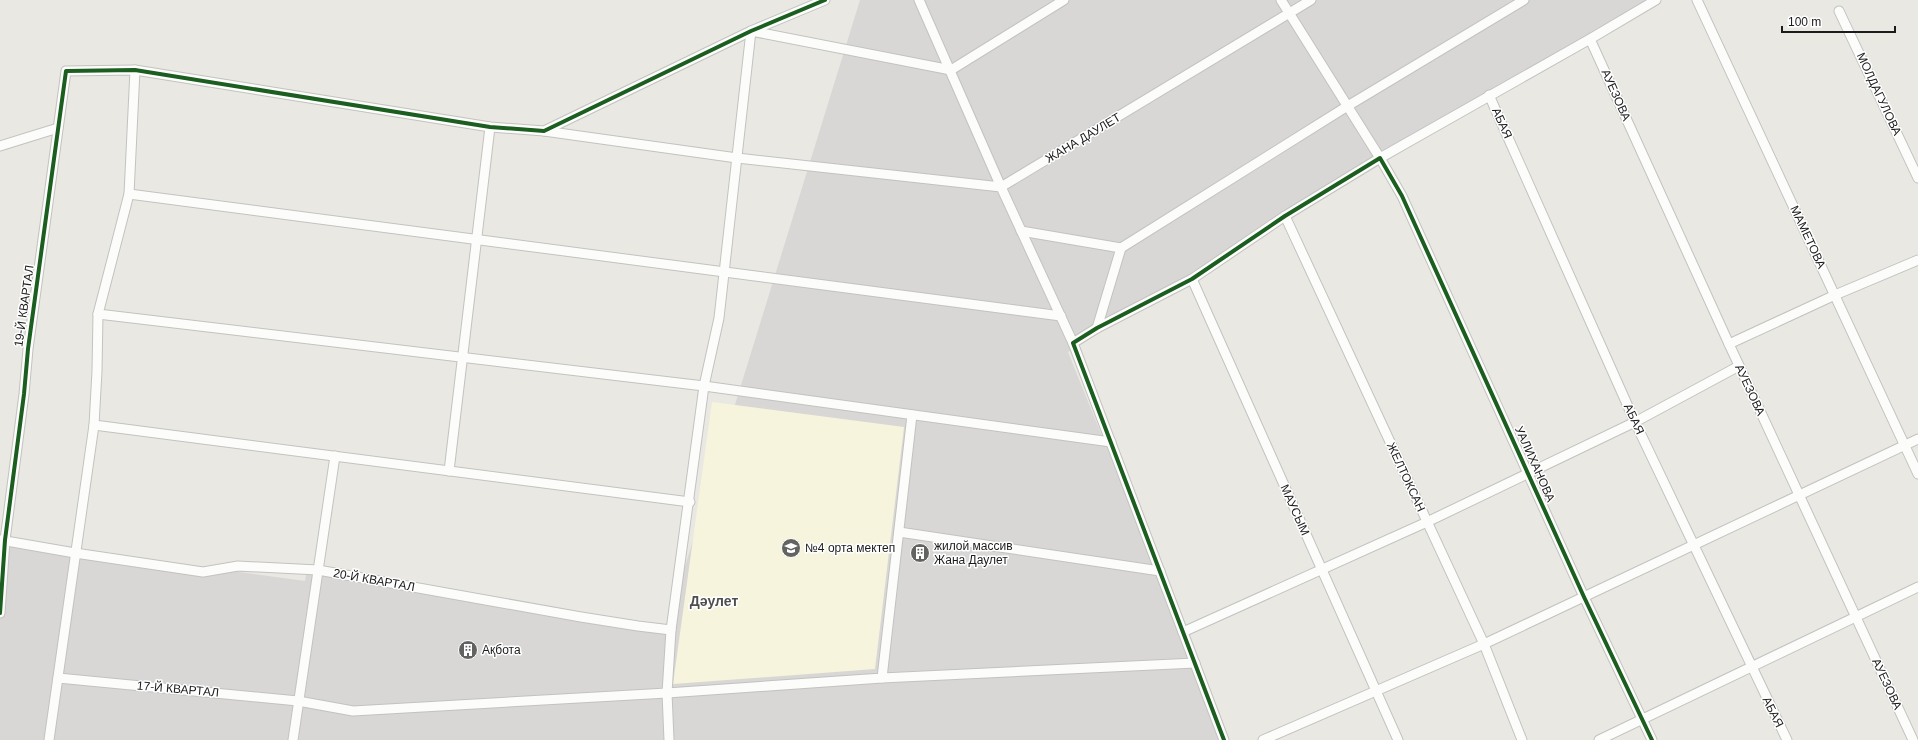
<svg xmlns="http://www.w3.org/2000/svg" width="1918" height="740" viewBox="0 0 1918 740" font-family="Helvetica,sans-serif">
<style>
.residential{fill:#d9d7d5}
.education{fill:#f6f4dd}
.lines{fill:none;stroke-linecap:round;stroke-linejoin:round}
.minor-casing{stroke:#c2c2bf;stroke-width:11}
.minor{stroke:#fcfcfb;stroke-width:9}
.cycleway-casing{stroke:#fff;stroke-width:6}
.cycleway{stroke:#1b5e20;stroke-width:4}
.labels{text-anchor:middle;stroke-width:3;stroke-linejoin:round;paint-order:stroke}
.street-label{font-size:12px;fill:#1b1b1b;stroke:#fff}
.poi-label{font-size:12px;fill:#1b1b1b;stroke:#fff;text-anchor:start}
.quarter-label{font-size:14px;font-weight:bold;fill:#4e4e4e;stroke:#fff}
</style>
<rect width="100%" height="100%" fill="#eae8e3"/>
<polygon class="residential" points="860,0 1655,0 1068,352 1225,740 0,740 0,574 5,540 305,581 307,569 666,628"/>
<polygon class="education" points="712,402 904,427 875,669 673,684"/>
<g class="lines">
<g class="minor-casing">
<g id="minor">
<polyline points="1281,0 1380,158 1590,39 1656,0"/>
<polyline points="1697,0 1918,474"/>
<polyline points="1839,11 1918,178"/>
<polyline points="1590,39 1729,344 1913,740"/>
<polyline points="135,70 129,194 98,314 97,371 94,425 690,502"/>
<polyline points="1489,95 1635,422 1787,740"/>
<polyline points="544,131 737,158 1001,187 919,0"/>
<polyline points="0,146 58,128"/>
<polyline points="129,194 1061,316"/>
<polyline points="1285,216 1484,644 1522,740"/>
<polyline points="1021,231 1121,248"/>
<polyline points="1192,279 1398,740"/>
<polyline points="98,314 704,386 1111,442"/>
<polyline points="1097,328 1121,248 1346,107 1524,0"/>
<polyline points="1073,343 1001,187 1311,0"/>
<polyline points="1729,344 1835,295 1918,260"/>
<polyline points="449,471 490,127"/>
<polyline points="899,532 1160,571"/>
<polyline points="0,540 75,553 203,572 238,566 318,570 581,617 638,626 671,630"/>
<polyline points="0,613 5,540 24,394 28,349 66,71 135,70 490,127 544,131 751,31 825,0"/>
<polyline points="1183,632 1427,522 1635,422 1739,366"/>
<polyline points="58,678 298,701 353,711 667,693 882,678 912,415"/>
<polyline points="882,678 1195,663"/>
<polyline points="49,740 94,425"/>
<polyline points="293,740 335,456"/>
<polyline points="669,740 667,693 671,630 704,386 719,318 751,31 951,70 1064,0"/>
<polyline points="1224,740 1073,343 1097,328 1192,279 1285,216 1380,158 1402,196 1584,597 1652,740"/>
<polyline points="1263,740 1484,644 1918,439"/>
<polyline points="1599,740 1918,587"/>
</g>
</g>
<use href="#minor" class="minor"/>
<g class="cycleway-casing">
<g id="cycleway">
<polyline points="0,613 5,540 24,394 28,349 66,71 135,70 490,127 544,131 751,31 825,0"/>
<polyline points="1224,740 1073,343 1097,328 1192,279 1285,216 1380,158 1402,196 1584,597 1652,740"/>
</g>
</g>
<use href="#cycleway" class="cycleway"/>
</g>
<defs>
<g id="school-disc" transform="scale(1)"><circle r="9.5" fill="#636361" stroke="#fff"/><path d="M0-5L7-2L0 1L-7-2ZM-4 1L0 2.5L4 1V4Q0 6-4 4Z" fill="#fff"/></g>
<g id="building-disc" transform="scale(1)"><circle r="9.5" fill="#636361" stroke="#fff"/><path d="M-4-6H4V6H1V3H-1V6H-4ZM-2.5-4.3h1.7v1.8h-1.7ZM.8-4.3h1.7v1.8H.8ZM-2.5-1h1.7V.8h-1.7ZM.8-1h1.7V.8H.8Z" fill="#fff"/></g>
</defs>
<g fill-rule="evenodd">
<use href="#school-disc" x="791" y="548"/>
<use href="#building-disc" x="920" y="553"/>
<use href="#building-disc" x="468" y="650"/>
</g>
<g class="labels">
<g class="street-label">
<text transform="translate(1879 94) rotate(65)" y="4">МОЛДАГУЛОВА</text>
<text transform="translate(1616 95) rotate(66)" y="4">АУЕЗОВА</text>
<text transform="translate(1502 123) rotate(66)" y="4">АБАЯ</text>
<text transform="translate(1083 138) rotate(-31)" y="4">ЖАНА ДАУЛЕТ</text>
<text transform="translate(1808 237) rotate(65)" y="4">МАМЕТОВА</text>
<text transform="translate(24 306) rotate(-82)" y="4">19-Й КВАРТАЛ</text>
<text transform="translate(1750 390) rotate(65)" y="4">АУЕЗОВА</text>
<text transform="translate(1634 419) rotate(65)" y="4">АБАЯ</text>
<text transform="translate(1535 464) rotate(66)" y="4">УАЛИХАНОВА</text>
<text transform="translate(1406 477) rotate(65)" y="4">ЖЕЛТОКСАН</text>
<text transform="translate(1295 510) rotate(66)" y="4">МАУСЫМ</text>
<text transform="translate(374 580) rotate(10)" y="4">20-Й КВАРТАЛ</text>
<text transform="translate(1887 684) rotate(65)" y="4">АУЕЗОВА</text>
<text transform="translate(178 689) rotate(5)" y="4">17-Й КВАРТАЛ</text>
<text transform="translate(1773 712) rotate(64)" y="4">АБАЯ</text>
</g>
<g class="poi-label">
<text x="934" y="550">жилой массив<tspan x="934" dy="14">Жана Даулет</tspan></text>
<text x="805" y="552">№4 орта мектеп</text>
<text x="482" y="654">Ақбота</text>
</g>
<g class="quarter-label">
<text x="714" y="606">Дәулет</text>
</g>
</g>
<path d="M1782 26v6h113v-6" fill="none" stroke="#1b1b1b" stroke-width="2"/>
<text x="1788" y="26" font-size="12" fill="#1b1b1b" stroke="#ffffff" stroke-width="3" paint-order="stroke">100 m</text>
</svg>
